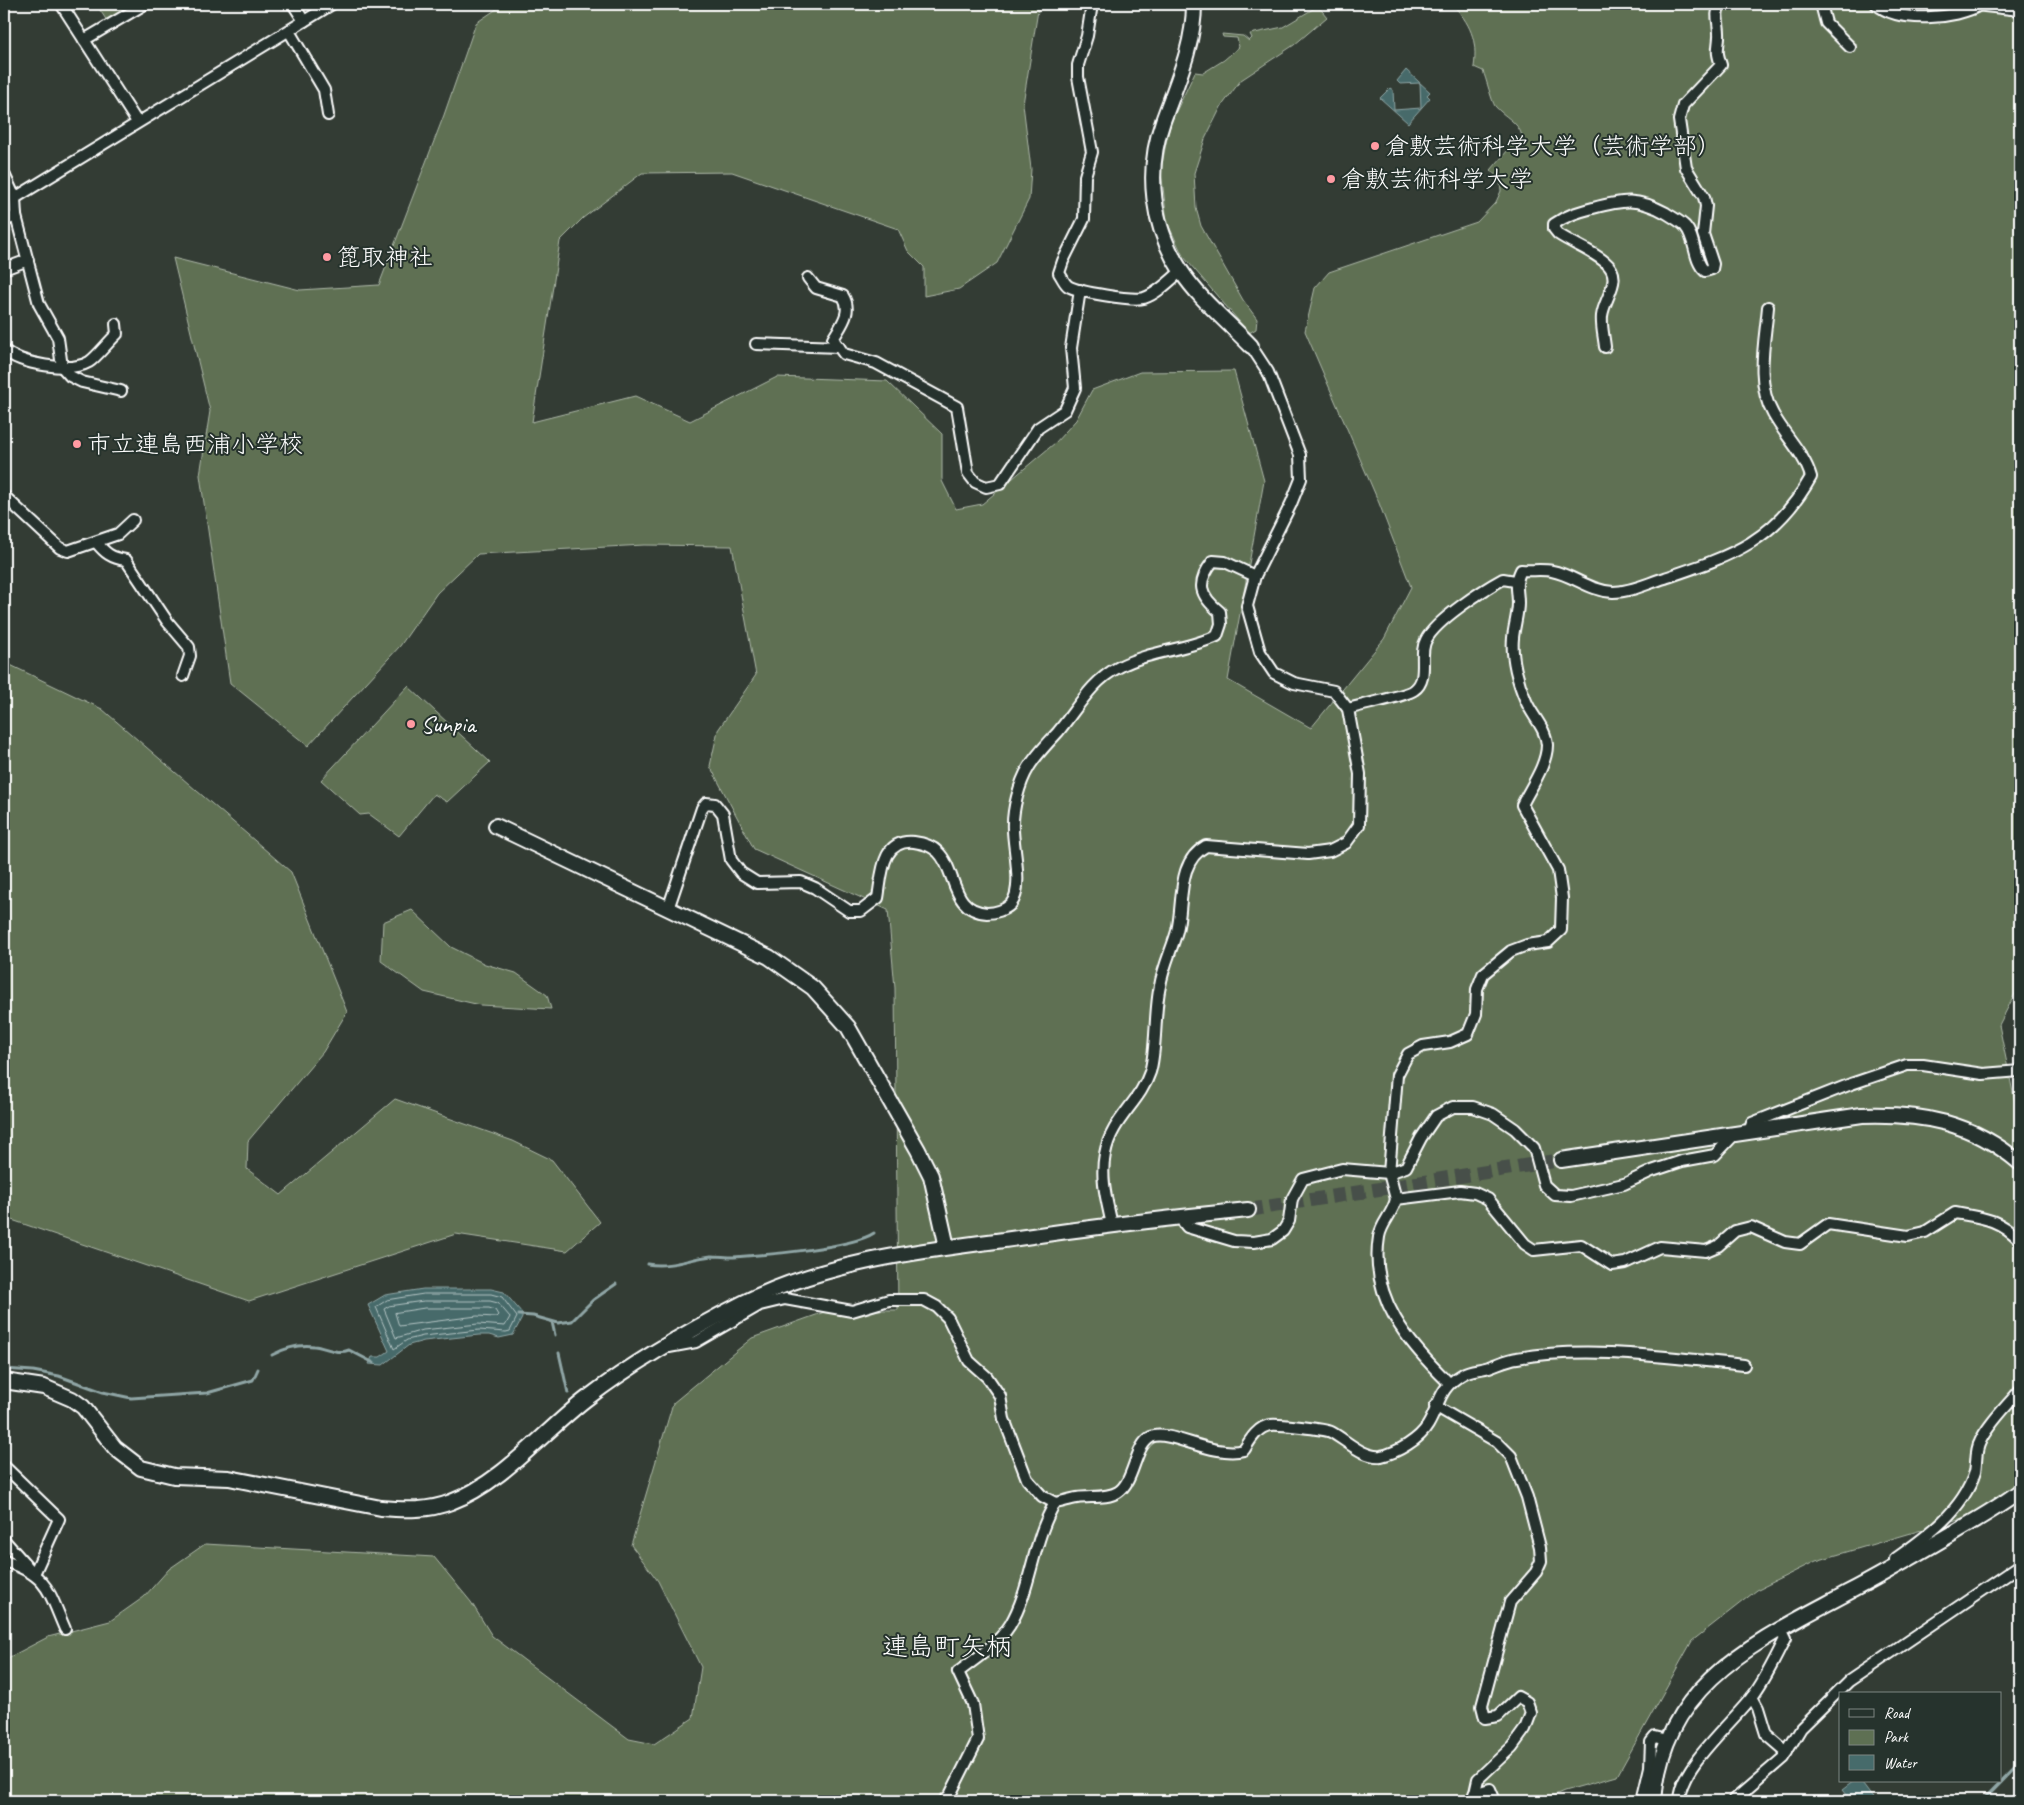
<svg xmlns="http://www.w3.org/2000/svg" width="2024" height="1805" viewBox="0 0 2024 1805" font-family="Caveat,'Klee One',sans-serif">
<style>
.green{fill:#5e7053;stroke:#aeb8a9}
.water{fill:#466b6b;stroke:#90a6a6}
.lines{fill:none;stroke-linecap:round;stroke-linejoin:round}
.shore{stroke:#b5c4c4;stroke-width:1}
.stream{stroke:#90a6a6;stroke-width:3}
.secondary-tunnel{stroke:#475048;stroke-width:14;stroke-dasharray:14 7;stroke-linecap:butt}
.street-casing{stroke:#fff;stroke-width:14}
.secondary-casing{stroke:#fff;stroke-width:18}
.street{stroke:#26332d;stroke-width:10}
.secondary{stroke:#26332d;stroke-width:14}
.poi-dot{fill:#ff9aa2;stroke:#26332d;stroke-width:2}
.labels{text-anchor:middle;stroke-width:4;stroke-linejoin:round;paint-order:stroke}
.poi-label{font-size:24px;fill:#fff;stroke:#26332d;text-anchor:start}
.quarter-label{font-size:26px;fill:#fff;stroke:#26332d}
</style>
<rect width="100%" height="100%" fill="#333c34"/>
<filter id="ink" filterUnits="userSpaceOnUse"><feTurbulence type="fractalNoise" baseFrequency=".02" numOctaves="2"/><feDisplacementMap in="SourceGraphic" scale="10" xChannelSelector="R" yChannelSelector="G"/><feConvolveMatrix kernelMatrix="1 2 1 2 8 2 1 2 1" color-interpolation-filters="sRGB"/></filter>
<g filter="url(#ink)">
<g class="green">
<polygon points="96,4 141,4 109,24"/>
<path d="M504 4H1039L1023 104 1031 169 1029 199 997 263 959 289 924 296V267L908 251 898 229 732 172 642 173 583 218 560 241 532 422 635 396 690 421 777 377 887 381 942 434V481L956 509 982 504 1055 443 1076 420 1092 390 1140 372 1234 371 1264 481 1228 680 1311 728 1384 639 1411 587 1379 503 1305 331 1315 288 1329 272 1477 222 1496 202 1501 191 1500 181 1491 170 1508 150V142L1512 137 1518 141 1522 136C1519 122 1503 116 1495 106 1492 102 1486 78 1483 71L1474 67C1478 40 1470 23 1452 4H2020V984L1999 1025 2017 1112 2020 1114V1501L1816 1561 1757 1590 1692 1641 1617 1776 1564 1791 1541 1801H4V1660L48 1637 110 1621 144 1597 169 1569 205 1544 434 1557 471 1602 492 1636 629 1739 654 1744 693 1718 701 1667 658 1581 631 1545 673 1403 752 1338 830 1310H898L895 988 888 910 754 849 710 766 718 730 756 675 732 546 644 545 478 554 437 593 400 646 308 746 230 683 200 475 210 411 173 258 300 290 379 285 444 115 476 23Z"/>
<polygon points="1318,6 1327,17 1294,45 1241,80 1221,107 1205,139 1194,173 1196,208 1201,226 1243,300 1257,319 1256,329 1249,333 1183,256 1167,222 1161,170 1166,143 1171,122 1195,72 1203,73 1224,60 1239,47 1237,38 1223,37 1222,34 1243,36 1249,41 1252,38 1250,34 1283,27"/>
<polygon points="4,662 102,709 291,872 347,1012 323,1052 248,1141 247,1169 281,1195 395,1099 513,1141 552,1160 600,1222 567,1251 456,1234 249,1301 9,1219 4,1215"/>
<polygon points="408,686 490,762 447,802 434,794 399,836 369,814 360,815 321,780"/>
<polygon points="412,910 451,947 485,964 516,973 547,995 551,1009 480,1005 424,992 381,961 383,922"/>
</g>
<g class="water">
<polygon points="1406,70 1430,92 1427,95 1430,98 1408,123 1380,98 1390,88 1393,90 1394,110 1421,108 1420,83 1400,84 1397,81"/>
<polygon points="423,1289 491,1289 504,1292 522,1313 522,1318 513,1335 499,1338 489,1335 479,1335 424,1341 409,1345 383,1365 369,1364 372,1357 380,1357 389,1351 368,1305 385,1295"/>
<polygon points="1854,1781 1860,1781 1875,1801 1851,1801 1842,1790"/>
</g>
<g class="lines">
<g class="shore">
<polygon points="424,1294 491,1294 502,1297 517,1317 510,1331 506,1332 479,1330 423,1336 407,1340 394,1349 376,1307 387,1300"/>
<polygon points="424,1301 490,1301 498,1303 510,1317 505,1326 478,1324 423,1330 396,1338 384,1309 389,1306"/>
<polygon points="425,1308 489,1308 495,1310 498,1315 496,1317 477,1316 399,1326 395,1313"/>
</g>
<g class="stream">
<path d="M647 1264C670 1268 688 1259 711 1256 719 1256 726 1257 734 1257 764 1255 852 1248 874 1233"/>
<polyline points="519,1315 533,1316 558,1323 572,1321 593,1300 616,1284"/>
<polyline points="552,1322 555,1335"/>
<polyline points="559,1353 568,1393"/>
<path d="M272 1355C285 1348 298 1344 314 1346 325 1347 337 1355 349 1350L374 1363"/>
<polyline points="4,1369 33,1371 59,1376 103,1392 131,1398 207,1393 253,1380 258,1369"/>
<polyline points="1983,1801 2020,1763"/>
</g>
<polyline class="secondary-tunnel" points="1248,1210 1561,1160"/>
<g class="street-casing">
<g id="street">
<polyline points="61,4 137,122"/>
<polyline points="293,4 304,21"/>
<path d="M1092 4 1087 36 1078 65V77L1092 152 1085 176 1084 219 1063 261 1059 273C1062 277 1064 283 1068 286 1078 292 1132 301 1144 298 1157 294 1171 280 1181 271"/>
<polyline points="1821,4 1826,23 1850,47"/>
<path d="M1876 4C1899 24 1956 19 1980 5"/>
<polyline points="1967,4 2020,10"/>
<polyline points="289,31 324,90 328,115"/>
<polyline points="84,40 145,4"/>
<polyline points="4,174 15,198 16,216 39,304 58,338 62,367 70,376 82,382 121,391"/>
<polyline points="15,198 332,4"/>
<polyline points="4,221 16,216"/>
<polyline points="4,269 28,260"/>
<path d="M808 278 816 288 843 296C853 312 841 325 833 339L844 354 876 363 957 407 968 473 975 482 986 487 1000 484 1038 428 1065 410 1075 388 1071 348 1080 290"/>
<path d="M1768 307C1765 341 1755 383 1773 414 1785 436 1804 453 1811 477 1775 542 1730 556 1665 578 1648 583 1631 592 1613 592 1590 591 1573 575 1552 571 1542 569 1531 571 1521 570 1514 585 1518 589 1518 603 1518 615 1514 626 1513 638 1511 657 1518 683 1526 701 1532 716 1546 728 1547 745 1547 765 1530 788 1522 805L1558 870 1562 898 1561 930 1548 942 1527 945 1511 951 1483 974 1477 989 1476 1014 1468 1034 1450 1042 1423 1046 1408 1054 1397 1075 1389 1173 1396 1199 1460 1191 1475 1193 1488 1199 1525 1244 1534 1250 1581 1245 1612 1265 1625 1263 1660 1247 1706 1251 1718 1246 1735 1231 1751 1227 1785 1242 1800 1244 1828 1224 1908 1236 1925 1232 1955 1213C1984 1218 1999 1219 2020 1240"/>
<polyline points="756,344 839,347"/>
<path d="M1605 347C1604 337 1601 326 1602 316 1604 297 1625 278 1605 262 1591 250 1573 244 1558 234L1554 229V224C1567 215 1578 212 1593 208 1623 200 1637 197 1666 213 1672 217 1680 221 1685 226 1696 238 1693 261 1705 271L1712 269 1713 264 1703 234 1706 206 1704 197 1686 168 1679 120 1683 105 1721 65C1716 50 1718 51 1719 37 1720 24 1714 16 1720 4"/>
<path d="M4 350C20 364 70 373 89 362 96 358 109 341 117 334L116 324"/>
<polyline points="4,496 60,548 68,551 118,534 133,520"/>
<path d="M96 542C105 553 111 558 126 560L167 621 189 647 190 656 183 676"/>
<path d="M1348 709C1360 705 1407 696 1414 690 1430 679 1418 654 1426 640 1436 620 1483 590 1503 579L1515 581"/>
<path d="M668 909 702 808 706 803 715 804 723 814 731 860 741 873 757 883 801 882 815 888 849 911H861L878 898C882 875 881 839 914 842 922 843 932 846 938 852 957 870 950 911 987 913 995 913 1005 910 1011 904 1024 888 1013 848 1013 829 1012 811 1019 783 1029 767 1036 755 1048 743 1058 732 1077 709 1091 681 1119 667 1149 651 1186 650 1217 636L1221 624 1220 612C1199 595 1196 583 1213 561L1225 562 1255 576"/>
<polyline points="1749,1132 1752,1123 1851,1084 1907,1065 1923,1065 1983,1074 2020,1071"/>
<path d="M1396 1199C1393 1214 1381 1223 1379 1237 1369 1298 1409 1344 1449 1383"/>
<polyline points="1179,1217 1187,1227 1234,1241 1254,1242 1272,1239 1283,1231 1289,1221 1292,1199 1303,1179 1342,1169 1389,1173 1406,1167 1421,1138 1436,1116 1453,1107 1473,1107 1493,1114 1515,1129 1534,1148 1544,1185 1555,1195 1571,1196 1624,1184 1652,1171 1682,1161 1715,1155 1734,1135"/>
<path d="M1112 1225C1107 1201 1100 1179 1105 1154 1111 1119 1140 1103 1150 1072 1157 1049 1154 1011 1160 986 1163 967 1172 949 1177 931 1184 903 1176 862 1206 846L1308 854 1330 851 1346 843 1359 825 1360 774 1348 709 1334 691 1294 683 1274 673 1260 652 1247 606 1255 576 1291 504 1301 479 1300 455 1268 372 1251 346"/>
<polyline points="669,1347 696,1342 760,1305 785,1299 852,1311 889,1300 924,1300 937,1307 948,1318 969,1361 987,1377 1000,1396 1004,1419 1027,1479 1042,1496 1055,1503"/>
<polyline points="1435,1406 1497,1442 1511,1456 1527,1497 1540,1547 1541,1561 1536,1572 1510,1602 1482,1706 1485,1718 1498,1716 1518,1697 1527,1702 1531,1713 1525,1729 1512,1747 1478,1779 1473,1801"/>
<polyline points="4,1466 59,1519 34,1574 4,1540"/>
<path d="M4 1561C48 1575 48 1590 65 1629"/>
<path d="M1895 1567V1559C1926 1537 1963 1511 1975 1472 1977 1462 1975 1451 1980 1442 1987 1425 2009 1404 2020 1390"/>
<polyline points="1752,1697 1758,1708 1766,1734 1787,1752"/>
<polyline points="1474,1794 1490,1789 1495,1801"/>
<path d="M944 1801 950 1795 978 1739 973 1704 958 1672C976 1659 998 1644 1010 1625 1032 1588 1032 1541 1055 1503 1062 1502 1070 1499 1077 1498 1090 1496 1107 1499 1118 1492 1135 1481 1134 1446 1151 1437 1170 1429 1212 1458 1244 1450 1250 1440 1258 1426 1271 1425 1277 1424 1325 1429 1331 1432 1346 1440 1363 1458 1381 1456 1397 1453 1420 1439 1428 1425 1441 1403 1437 1389 1463 1374 1470 1369 1481 1370 1489 1367 1498 1364 1508 1359 1517 1358 1590 1345 1671 1358 1744 1365"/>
<polyline points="1642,1801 1650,1767 1651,1742 1655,1737 1668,1740"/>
<path d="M1679 1801C1679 1766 1735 1721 1755 1693 1767 1676 1776 1657 1785 1639L1780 1629"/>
<polyline points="1733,1801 1783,1758 1801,1728 1849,1681 2020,1565"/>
</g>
</g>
<g class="secondary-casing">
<g id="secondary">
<path d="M1194 4C1194 46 1177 82 1163 121 1145 172 1152 226 1181 271 1199 299 1228 322 1251 346"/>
<polyline points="496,826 769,957 813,988 848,1027 918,1150 931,1176 947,1247"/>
<path d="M1561 1160 1862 1115C1923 1113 1972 1122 2020 1163"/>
<path d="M4 1381 44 1387 72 1399 83 1407 115 1448 141 1468 174 1476 229 1478 381 1508C404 1510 429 1511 451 1502 502 1483 543 1432 586 1399 634 1362 688 1331 743 1303 823 1263 916 1251 1004 1240 1085 1228 1167 1218 1248 1210"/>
<path d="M1654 1801C1662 1683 1756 1642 1847 1593 1882 1575 1916 1555 1950 1535 1974 1521 1998 1508 2020 1491"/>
</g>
</g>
<use href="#street" class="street"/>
<use href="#secondary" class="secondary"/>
</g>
</g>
<g class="poi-dot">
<circle cx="1375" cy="146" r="5"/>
<circle cx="1331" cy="179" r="5"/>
<circle cx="327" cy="257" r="5"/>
<circle cx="77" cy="444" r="5"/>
<circle cx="411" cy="724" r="5"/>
</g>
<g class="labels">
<g class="poi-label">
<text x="1385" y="154">倉敷芸術科学大学（芸術学部）</text>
<text x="1341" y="187">倉敷芸術科学大学</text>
<text x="337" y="265">箆取神社</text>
<text x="87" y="452">市立連島西浦小学校</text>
<text x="421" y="732">Sunpia</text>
</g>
<g class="quarter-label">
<text x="947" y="1655">連島町矢柄</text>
</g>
</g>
<rect width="2024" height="1805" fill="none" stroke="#26332d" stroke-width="20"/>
<rect x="10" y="10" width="2004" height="1785" fill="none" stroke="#fff" stroke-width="2" filter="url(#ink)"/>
<rect x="1839" y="1692" width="162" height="90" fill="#26332d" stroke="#7d8581"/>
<rect x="1849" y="1709" width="25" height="8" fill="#26332d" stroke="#7d8581"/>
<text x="1884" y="1718" font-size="15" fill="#ffffff">Road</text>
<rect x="1849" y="1730" width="25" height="15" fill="#5e7053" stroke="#7d8581"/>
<text x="1884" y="1742" font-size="15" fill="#ffffff">Park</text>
<rect x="1849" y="1755" width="25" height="15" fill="#466b6b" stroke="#7d8581"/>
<text x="1884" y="1768" font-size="15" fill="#ffffff">Water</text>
</svg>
